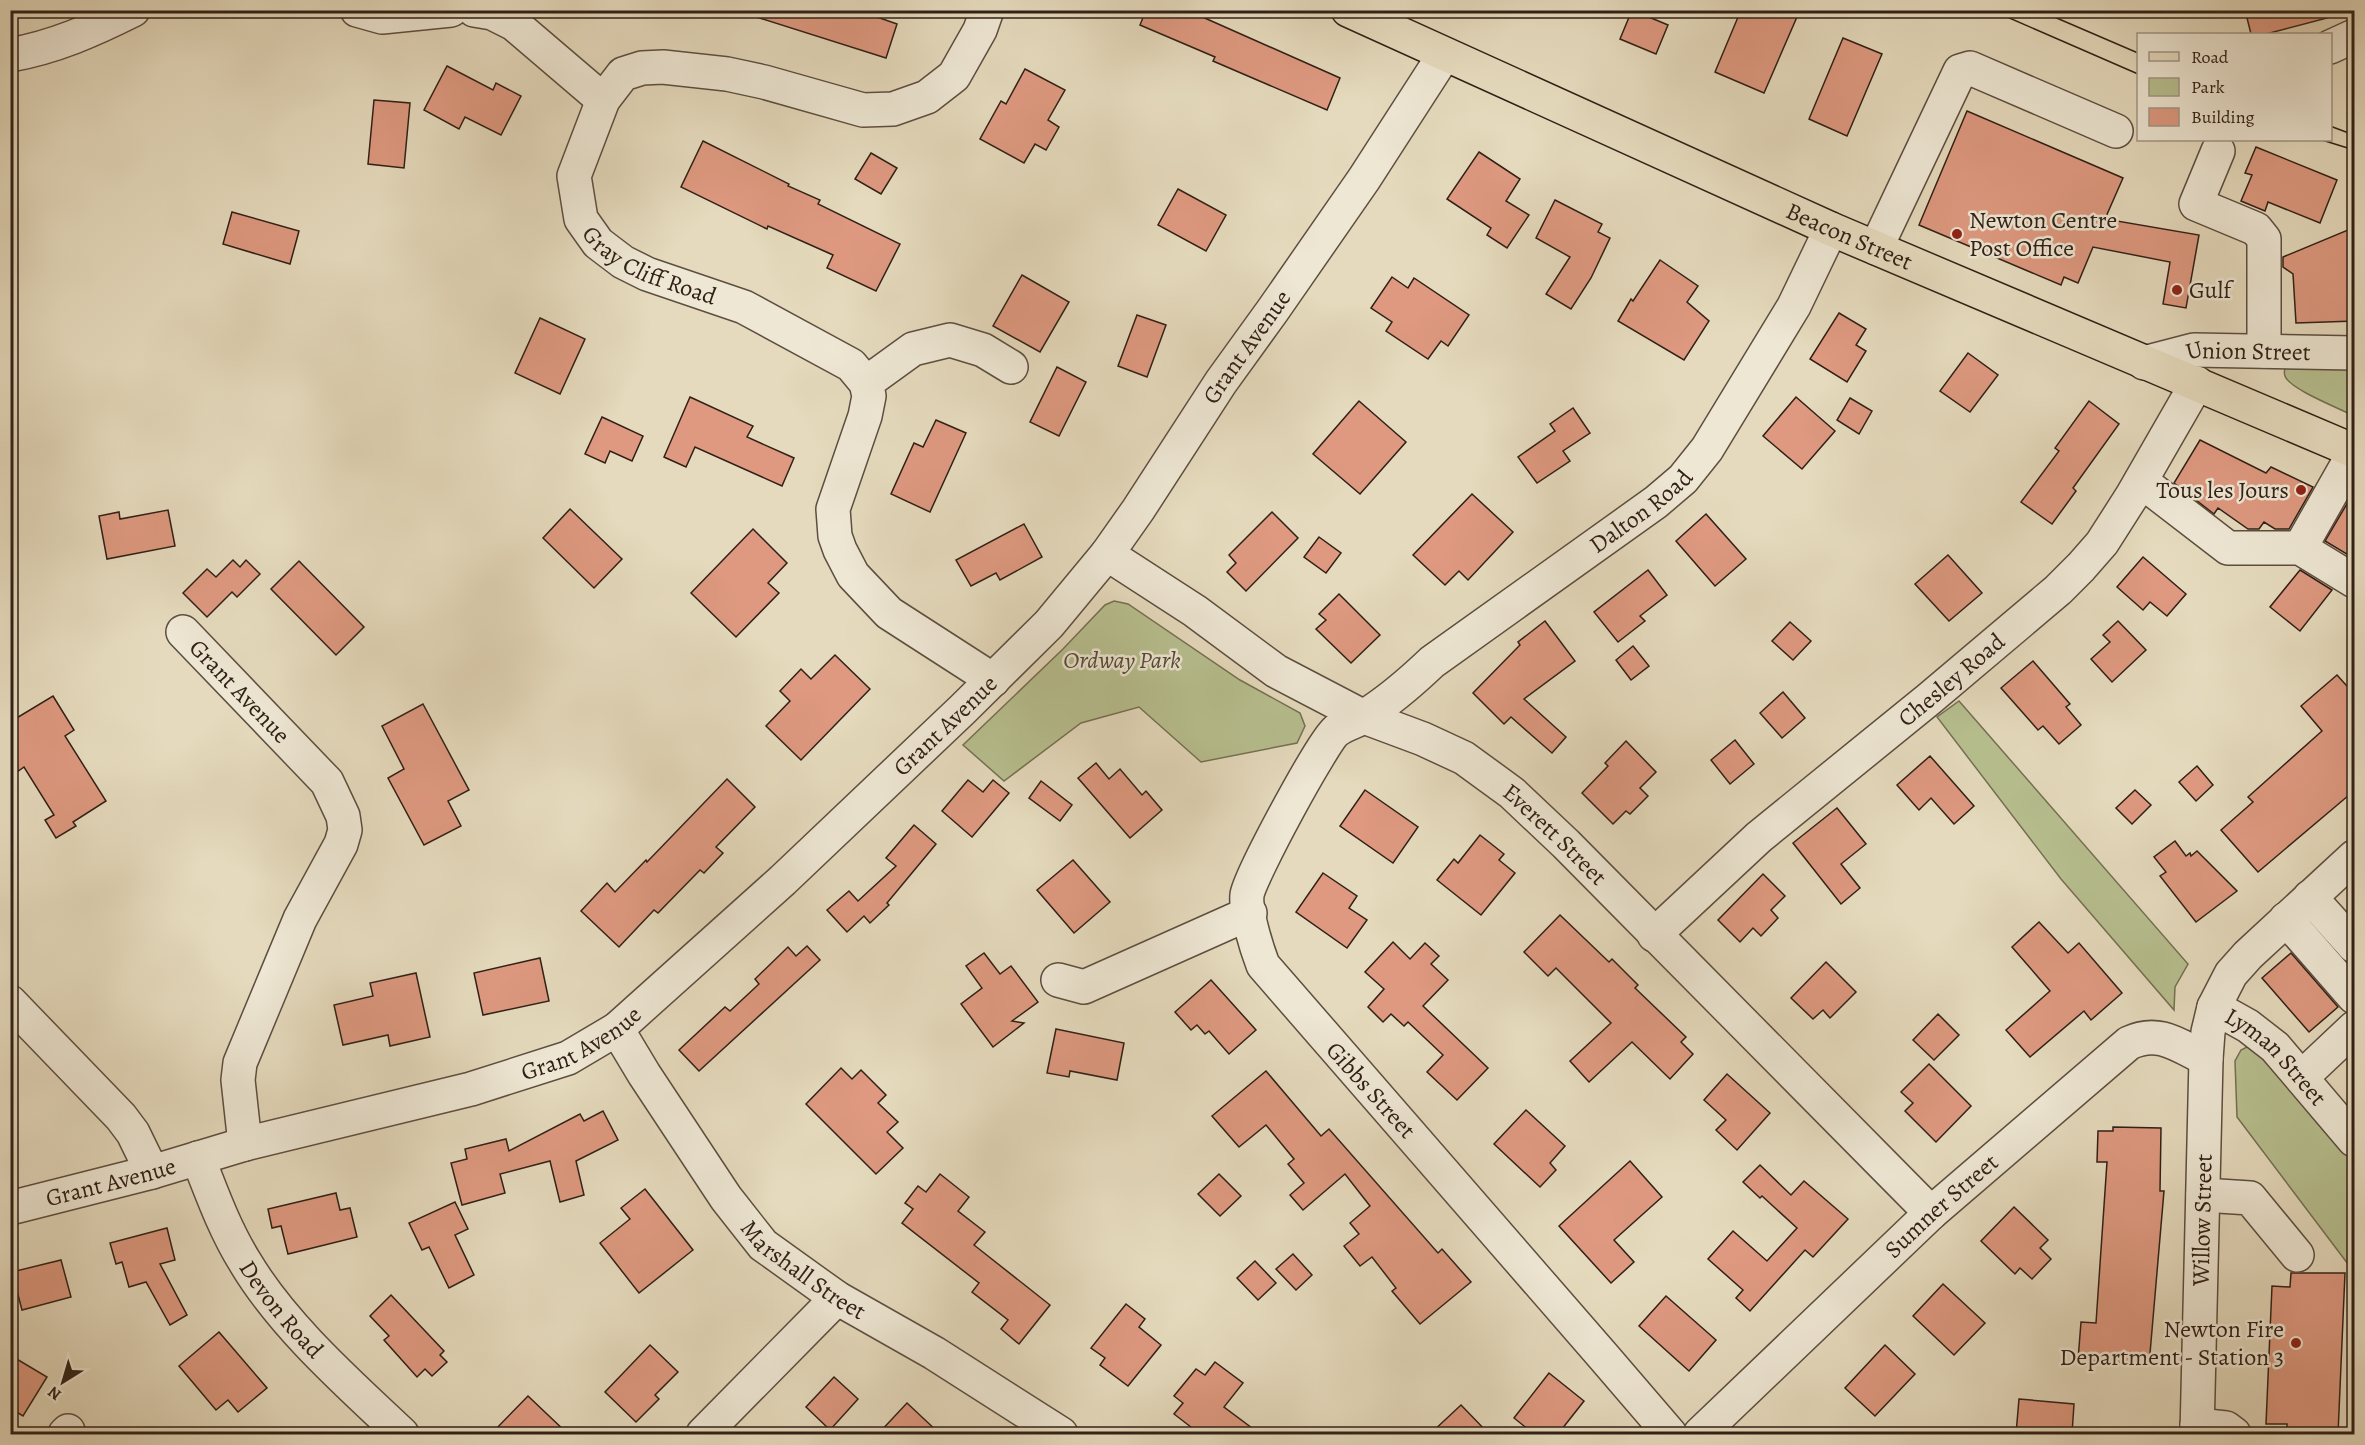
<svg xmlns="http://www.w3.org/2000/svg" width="2365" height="1445" viewBox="0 0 2365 1445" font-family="Alegreya,serif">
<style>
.green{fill:#b7bf8f;stroke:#747053;stroke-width:1.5}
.building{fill:#de9980;stroke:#302017;stroke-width:1.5}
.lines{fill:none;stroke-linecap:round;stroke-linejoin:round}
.minor-casing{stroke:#5d4e40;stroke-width:36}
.major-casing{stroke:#302017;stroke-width:36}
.minor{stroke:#eee7d4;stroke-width:33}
.major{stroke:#e5dabd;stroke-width:33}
.tram{stroke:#302017;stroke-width:1.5}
.poi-dot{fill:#8f2418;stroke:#eee7d4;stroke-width:2}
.labels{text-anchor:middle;stroke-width:5;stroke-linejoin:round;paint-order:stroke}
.poi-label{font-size:24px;fill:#302017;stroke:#eee7d4;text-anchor:start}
.street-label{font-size:24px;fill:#302017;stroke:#eee7d4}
.park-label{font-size:24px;font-style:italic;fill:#524835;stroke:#eee7d4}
</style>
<rect width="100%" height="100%" fill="#e5dabd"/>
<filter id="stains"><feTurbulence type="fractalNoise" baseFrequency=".00333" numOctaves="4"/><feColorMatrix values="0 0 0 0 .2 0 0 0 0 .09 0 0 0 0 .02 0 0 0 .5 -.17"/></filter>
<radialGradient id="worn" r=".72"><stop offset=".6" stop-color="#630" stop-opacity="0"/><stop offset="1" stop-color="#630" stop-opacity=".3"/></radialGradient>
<g class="green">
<path d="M2354 359V416C2341 409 2289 389 2285 376 2283 371 2285 367 2287 362Z"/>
<polygon points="1114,601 1128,604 1240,680 1300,713 1305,726 1297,743 1201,762 1139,707 1081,723 1004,781 963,745 1063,649 1105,605"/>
<polygon points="1959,701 2188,964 2175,987 2174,1010 2061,879 1937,717"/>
<polygon points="2247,1047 2253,1047 2280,1067 2354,1157 2354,1272 2237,1117 2235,1061 2241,1050"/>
</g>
<g class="building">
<polygon points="750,10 857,10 897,24 886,58 750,15"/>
<polygon points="1146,10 1200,10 1198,15 1340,78 1327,110 1213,61 1215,57 1140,25"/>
<polygon points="1632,10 1668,25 1656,54 1620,39"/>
<polygon points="1741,10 1800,10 1764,93 1715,72"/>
<polygon points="2245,10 2331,10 2331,17 2266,34 2251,34"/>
<polygon points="1843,38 1882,54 1847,136 1809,119"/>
<polygon points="447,66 493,90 496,83 521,96 501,135 465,117 459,129 424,110"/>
<polygon points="1025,69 1065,90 1048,120 1059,127 1046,150 1035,144 1024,163 980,139 1001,101 1006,104"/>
<polygon points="374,100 410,103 404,168 368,164"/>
<polygon points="1967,111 2123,178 2105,219 2199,235 2186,308 2163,304 2170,262 2093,247 2078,283 2064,277 2061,285 1919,225"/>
<polygon points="703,141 789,184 788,186 820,200 818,204 900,244 876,291 827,268 833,255 768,226 767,229 681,187"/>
<polygon points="2256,147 2337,180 2320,223 2268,202 2265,211 2241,201 2252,175 2245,173"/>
<polygon points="1479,152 1520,179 1506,201 1529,215 1507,248 1487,235 1491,228 1447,199"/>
<polygon points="871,153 897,168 881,194 855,179"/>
<polygon points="1178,189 1226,215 1206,251 1158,225"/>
<polygon points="1555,200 1602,224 1598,232 1610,238 1591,278 1571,309 1546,294 1570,257 1536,238"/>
<polygon points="232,212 299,231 290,264 223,244"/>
<polygon points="2355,227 2355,321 2296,323 2293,274 2283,267 2283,257"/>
<polygon points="1660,260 1698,286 1687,302 1709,321 1684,360 1618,321 1631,299 1633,301"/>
<polygon points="1022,275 1069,302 1040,352 993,326"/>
<polygon points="1392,277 1408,288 1414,278 1469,315 1448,346 1441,341 1428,359 1386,331 1392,322 1371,308"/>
<polygon points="1839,313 1866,329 1856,345 1866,351 1847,382 1810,359"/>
<polygon points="1137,315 1166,325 1147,377 1118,366"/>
<polygon points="540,318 585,339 560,394 515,373"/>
<polygon points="1968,353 1998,375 1970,412 1940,391"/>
<polygon points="1057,367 1086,382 1059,436 1030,422"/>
<polygon points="690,397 753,426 747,437 794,458 782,486 695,447 686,467 664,457"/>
<polygon points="1796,397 1835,431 1802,469 1763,436"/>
<polygon points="1850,398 1872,411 1859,434 1837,420"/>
<polygon points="1359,401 1406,442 1360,494 1313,454"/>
<polygon points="2089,401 2119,424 2073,488 2076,491 2052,524 2021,502 2059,451 2055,448"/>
<polygon points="1573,408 1590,433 1563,451 1570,461 1537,483 1518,457 1555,431 1550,424"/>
<polygon points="602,417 643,436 632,461 610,451 605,463 585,454"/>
<polygon points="936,420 966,433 930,512 891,494 914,443 923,447"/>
<polygon points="2200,440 2266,473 2271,467 2313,487 2289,529 2275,529 2264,522 2259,529 2248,529 2218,508 2214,514 2174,483"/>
<polygon points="1472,494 1513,532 1468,580 1459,571 1445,585 1413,555"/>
<polygon points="2348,502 2355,506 2355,559 2325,541"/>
<polygon points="570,509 622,559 594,588 543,538"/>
<polygon points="168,510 175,546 107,559 99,516 119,512 120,519"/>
<polygon points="1272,512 1298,538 1246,591 1227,572 1236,563 1229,555"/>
<polygon points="1706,514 1746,559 1715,586 1676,541"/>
<polygon points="1024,524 1042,557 1000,580 996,573 971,586 956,560"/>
<polygon points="753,529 787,563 768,583 779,593 736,637 691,593"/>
<polygon points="1319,537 1341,553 1326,573 1304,557"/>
<polygon points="1948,555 1982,593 1949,621 1915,584"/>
<polygon points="2143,557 2186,594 2167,616 2150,602 2143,610 2117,587"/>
<polygon points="233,560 240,567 246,560 260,574 237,597 232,592 207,617 183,593 207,569 216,577"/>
<polygon points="299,561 364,627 336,655 271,589"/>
<polygon points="1648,570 1667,595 1640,616 1645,621 1618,642 1594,612"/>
<polygon points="2300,570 2332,590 2300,631 2270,607"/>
<polygon points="1339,594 1380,635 1351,663 1316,629 1326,620 1319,614"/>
<polygon points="1545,621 1575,661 1524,699 1566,737 1552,753 1511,717 1504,724 1473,693 1520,645 1518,642"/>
<polygon points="2118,621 2146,650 2112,682 2091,659 2110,642 2103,635"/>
<polygon points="1790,622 1811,641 1793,660 1772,641"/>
<polygon points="1633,646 1649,666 1631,680 1616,660"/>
<polygon points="835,655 870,689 801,760 766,726 790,701 780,691 801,669 811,679"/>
<polygon points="2033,661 2070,704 2066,707 2081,725 2059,744 2043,726 2038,730 2001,688"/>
<polygon points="2337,675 2355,695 2355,790 2258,872 2221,830 2253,802 2248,797 2322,731 2301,706"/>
<polygon points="1783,692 1805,718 1782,738 1760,713"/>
<polygon points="53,696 74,730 65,736 106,801 73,822 76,826 56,838 45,820 54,815 24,767 17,772 10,762 10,722"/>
<polygon points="423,704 469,790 448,801 461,826 424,845 388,778 404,769 382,726"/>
<polygon points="1735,740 1754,764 1730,784 1711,760"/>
<polygon points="1626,741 1656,772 1640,788 1648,796 1630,814 1626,811 1613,824 1582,793 1608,766 1605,763"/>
<polygon points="1930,756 1974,806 1954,824 1931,798 1919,810 1897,785"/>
<polygon points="1096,763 1109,779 1120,769 1142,795 1146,791 1162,810 1130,838 1078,778"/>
<polygon points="2197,766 2213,785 2196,801 2179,782"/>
<polygon points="727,779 755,807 716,847 723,853 704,873 700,870 658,913 654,910 619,947 581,911 607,883 615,892 646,860 647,862"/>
<polygon points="968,780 983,792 993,780 1009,793 972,837 942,811"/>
<polygon points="1041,781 1072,805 1060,821 1029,798"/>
<polygon points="1365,790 1418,827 1393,863 1340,826"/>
<polygon points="2135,790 2151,805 2132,824 2116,808"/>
<polygon points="1837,808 1866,844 1841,864 1860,888 1841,904 1793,843"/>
<polygon points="914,825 936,844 887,903 889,905 870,923 864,916 847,932 827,910 849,891 858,901 896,866 886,858"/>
<polygon points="1480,835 1504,854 1499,860 1515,873 1481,915 1437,880 1454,859 1458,863"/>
<polygon points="2175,841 2186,856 2190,853 2191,856 2197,851 2237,891 2196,922 2160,876 2166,872 2154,857"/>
<polygon points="1073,860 1110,902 1074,933 1037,890"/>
<polygon points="1323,873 1357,896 1349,908 1367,920 1347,948 1296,912"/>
<polygon points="1763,874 1785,896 1771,910 1778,918 1761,936 1753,928 1740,942 1718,920"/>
<polygon points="1560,915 1609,962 1612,959 1638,985 1635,988 1686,1037 1681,1042 1693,1054 1670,1079 1632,1042 1589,1082 1570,1061 1611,1023 1556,968 1548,976 1524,952"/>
<polygon points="2039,922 2068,953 2079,943 2122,993 2091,1020 2084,1011 2030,1057 2006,1030 2050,991 2012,947"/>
<polygon points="1393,942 1410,959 1425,943 1439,956 1431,964 1448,980 1423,1006 1488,1068 1457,1100 1427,1072 1443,1055 1408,1022 1404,1026 1391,1014 1383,1022 1368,1007 1384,989 1365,972"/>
<polygon points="807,946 820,960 699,1071 679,1050 725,1007 730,1011 759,984 755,979 788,947 796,956"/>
<polygon points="984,953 1000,974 1011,966 1038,1002 1012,1021 1024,1023 993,1047 961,1004 982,988 966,966"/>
<polygon points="2291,953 2338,1007 2309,1032 2262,978"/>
<polygon points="540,958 549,1001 483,1015 474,973"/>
<polygon points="1826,962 1856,992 1830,1018 1823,1010 1813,1019 1791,998"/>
<polygon points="416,973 430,1037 390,1046 388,1035 343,1045 334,1005 373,996 370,983"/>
<polygon points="1211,980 1256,1030 1229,1054 1209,1031 1205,1034 1197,1025 1191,1030 1175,1012"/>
<polygon points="1938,1014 1959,1035 1934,1060 1913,1040"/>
<polygon points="1056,1029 1124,1043 1117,1080 1070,1071 1069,1077 1047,1073"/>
<polygon points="1929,1064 1971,1106 1936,1142 1905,1111 1913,1103 1901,1092"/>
<polygon points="841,1068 852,1079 861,1070 886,1095 878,1103 898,1122 887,1132 903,1148 876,1174 806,1104"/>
<polygon points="1266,1071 1321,1136 1329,1129 1438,1253 1442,1249 1471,1282 1420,1324 1392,1291 1396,1288 1372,1257 1360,1266 1344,1246 1359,1234 1350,1223 1370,1206 1345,1174 1303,1210 1290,1195 1304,1183 1288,1164 1294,1159 1266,1125 1239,1147 1212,1116"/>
<polygon points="1727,1074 1770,1113 1737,1150 1716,1130 1726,1120 1704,1100"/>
<polygon points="1526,1110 1565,1146 1550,1163 1556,1170 1540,1187 1494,1144"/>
<polygon points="603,1111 618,1140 576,1161 584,1195 560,1202 550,1161 500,1174 505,1193 462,1205 451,1163 467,1159 465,1149 506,1139 509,1151 580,1114 584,1121"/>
<polygon points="2113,1127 2161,1128 2160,1191 2164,1191 2149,1365 2078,1360 2081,1322 2096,1323 2107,1162 2097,1162 2098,1131 2113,1131"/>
<polygon points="1630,1161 1662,1197 1614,1240 1634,1262 1611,1283 1559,1226"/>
<polygon points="1760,1165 1791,1195 1804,1181 1848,1219 1813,1257 1805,1250 1750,1311 1736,1298 1743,1290 1708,1259 1733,1231 1767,1261 1797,1228 1762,1196 1760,1198 1743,1182"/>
<polygon points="940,1174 969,1197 958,1211 985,1232 974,1245 1050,1305 1019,1344 1001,1329 1008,1320 972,1292 979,1283 902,1223 913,1209 905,1203 918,1186 926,1192"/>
<polygon points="1219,1174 1241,1196 1220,1216 1198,1194"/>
<polygon points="645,1189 693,1250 639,1293 600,1243 630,1219 621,1208"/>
<polygon points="336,1193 340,1210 350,1208 357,1237 288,1254 281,1226 272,1228 268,1209"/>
<polygon points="455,1202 468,1229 455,1235 474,1275 449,1288 429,1247 422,1250 409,1223"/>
<polygon points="2014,1207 2048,1240 2040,1248 2051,1259 2032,1279 2020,1268 2015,1274 1981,1241"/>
<polygon points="167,1228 175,1260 160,1264 187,1315 170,1325 146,1282 129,1287 122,1262 116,1264 110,1243"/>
<polygon points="1293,1254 1312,1275 1296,1290 1276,1269"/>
<polygon points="61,1260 71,1297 22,1310 12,1272"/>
<polygon points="1255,1261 1276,1283 1258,1300 1237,1278"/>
<polygon points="2291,1273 2345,1273 2338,1434 2287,1434 2287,1424 2266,1424 2272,1286 2290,1287"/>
<polygon points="1943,1284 1985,1323 1954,1355 1913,1316"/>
<polygon points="391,1295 444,1351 440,1355 447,1362 432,1376 425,1369 417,1377 384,1340 389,1336 370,1316"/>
<polygon points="1666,1296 1716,1340 1689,1371 1639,1326"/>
<polygon points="1126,1304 1145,1319 1139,1327 1161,1345 1128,1386 1100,1365 1105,1358 1091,1348"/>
<polygon points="219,1332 267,1388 238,1412 228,1400 216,1410 179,1366"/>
<polygon points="650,1345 678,1372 655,1395 659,1399 636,1422 605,1392"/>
<polygon points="1885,1345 1915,1374 1875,1416 1845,1388"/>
<polygon points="10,1355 47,1377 23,1416 10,1408"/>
<polygon points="1215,1362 1243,1383 1224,1407 1260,1434 1200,1434 1174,1414 1183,1403 1174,1396 1196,1369 1205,1375"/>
<polygon points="1549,1373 1584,1401 1558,1434 1534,1434 1514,1418"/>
<polygon points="834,1377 858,1399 830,1430 806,1407"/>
<polygon points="528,1396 568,1434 491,1434"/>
<polygon points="2019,1399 2074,1404 2072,1434 2016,1434"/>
<polygon points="907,1403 940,1434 878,1434"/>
<polygon points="1461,1405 1489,1434 1430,1434"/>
</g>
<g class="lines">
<g class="minor-casing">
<g id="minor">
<polyline points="357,10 382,17 451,10"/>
<polyline points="474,10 492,13 514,24 603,100"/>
<path id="s1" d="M987 10 980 30 954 76 927 97 893 109 863 110 764 82 727 74 663 67 642 68 623 74 603 100 574 176 581 219 598 243 623 262 647 274 744 307 851 365 866 383 869 396 865 416 833 509 835 536 840 550 853 575 889 613 993 680"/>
<polyline points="2330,47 2354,36"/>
<path d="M10 55C55 47 93 30 133 10"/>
<polyline points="2218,151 2196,204 2256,229 2264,239 2264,351"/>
<polyline points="1876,248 1960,71 1970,68 2116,131"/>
<path id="s2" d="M2144 363 2194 350 2354 353"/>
<polyline points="866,383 913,349 950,340 983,350 1011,367"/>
<polyline points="2141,481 2228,548 2300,548 2354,581"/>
<polyline points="2300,548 2354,453"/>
<path id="s3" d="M1107 554 1195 611 1276 671 1364 717 1423 739 1464 758 1512 793 1566 844 1931 1213"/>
<path id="s4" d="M183 632 327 782 343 816 345 830 341 844 300 919 240 1063 238 1080 245 1144"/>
<polyline points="2310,897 2354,946"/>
<polyline points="2286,919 2354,997"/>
<path id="s5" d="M1654 935 1759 837 1929 699 2058 590 2081 567 2102 543 2132 496 2197 383"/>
<polyline points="1058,980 1084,987 1250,913"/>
<polyline points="10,1002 121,1117 133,1133 152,1172"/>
<path id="s6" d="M2214 1007 2248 1026 2275 1047 2354 1140"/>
<path id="s7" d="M617 1029 644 1074 726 1198 763 1245 837 1298 934 1353 1061 1434"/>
<polyline points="2302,1077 2354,1028"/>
<path id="s8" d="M198 1158C212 1194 225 1230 245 1262 283 1326 348 1383 402 1434"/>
<polyline points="2203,1195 2250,1198 2297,1255"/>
<path id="s9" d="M10 1208 152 1172 245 1144 471 1089 568 1058 617 1029 783 880 963 709 1049 624 1107 554 1138 510 1221 382 1273 310 1364 179 1444 55"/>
<polyline points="2197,1425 2226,1428 2234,1434"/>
<polyline points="65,1434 68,1431"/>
<polyline points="703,1434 837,1298"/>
<path id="s10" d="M1670 1434 1603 1356 1263 965C1257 949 1245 912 1247 895 1250 876 1323 741 1336 731 1344 724 1356 722 1365 716 1389 701 1411 682 1432 662L1656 502 1683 479 1707 449 1794 306 1831 229"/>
<path id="s11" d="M1700 1434 1931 1213 2129 1043C2159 1029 2178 1045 2206 1059"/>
<path id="s12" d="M2197 1434 2206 1059 2208 1032 2214 1007 2231 974 2248 955 2354 857"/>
</g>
</g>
<g class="major-casing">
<g id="major">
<path id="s13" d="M1348 10 1831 229 2354 451"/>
</g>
</g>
<use href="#minor" class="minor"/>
<use href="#major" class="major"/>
<g class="tram">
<polyline points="1991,10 2138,74"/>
<polyline points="2038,10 2138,53"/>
<polyline points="2330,126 2354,135"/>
<polyline points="2322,140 2354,150"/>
</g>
</g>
<g class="poi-dot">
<circle cx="1957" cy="234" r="6"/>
<circle cx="2177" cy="290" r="6"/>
<circle cx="2301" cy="490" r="6"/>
<circle cx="2296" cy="1343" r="6"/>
</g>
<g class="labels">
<g class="poi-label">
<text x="1969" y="228">Newton Centre<tspan x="1969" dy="28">Post Office</tspan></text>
<text x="2189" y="298">Gulf</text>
<text x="2289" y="498" text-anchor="end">Tous les Jours</text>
<text x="2284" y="1337" text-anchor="end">Newton Fire<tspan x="2284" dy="28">Department - Station 3</tspan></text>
</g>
<g class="street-label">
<text dy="8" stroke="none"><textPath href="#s13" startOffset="550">Beacon Street</textPath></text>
<text dy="8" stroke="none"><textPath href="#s1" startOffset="664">Gray Cliff Road</textPath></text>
<text dy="8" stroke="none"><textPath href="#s9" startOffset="1568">Grant Avenue</textPath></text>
<text dy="8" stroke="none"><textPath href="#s2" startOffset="106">Union Street</textPath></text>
<text dy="8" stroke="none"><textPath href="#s10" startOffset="1257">Dalton Road</textPath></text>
<text dy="8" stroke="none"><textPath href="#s5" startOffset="392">Chesley Road</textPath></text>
<text dy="8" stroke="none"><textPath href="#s4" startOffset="82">Grant Avenue</textPath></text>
<text dy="8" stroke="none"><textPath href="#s9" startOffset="1082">Grant Avenue</textPath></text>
<text dy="8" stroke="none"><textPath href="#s3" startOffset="532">Everett Street</textPath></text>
<text dy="8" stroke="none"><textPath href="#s9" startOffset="596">Grant Avenue</textPath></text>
<text dy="8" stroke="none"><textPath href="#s6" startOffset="80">Lyman Street</textPath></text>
<text transform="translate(1371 1090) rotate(48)" y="8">Gibbs Street</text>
<text dy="8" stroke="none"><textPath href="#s9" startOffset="104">Grant Avenue</textPath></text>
<text dy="8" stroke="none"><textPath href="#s11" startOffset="332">Sumner Street</textPath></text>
<text dy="8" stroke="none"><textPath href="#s12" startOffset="214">Willow Street</textPath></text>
<text dy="8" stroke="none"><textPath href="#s7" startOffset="308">Marshall Street</textPath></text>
<text dy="8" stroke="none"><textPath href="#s8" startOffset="174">Devon Road</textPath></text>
</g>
<g class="park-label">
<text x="1122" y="668">Ordway Park</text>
</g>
</g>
<rect width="2365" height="1445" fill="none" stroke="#e5dabd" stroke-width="36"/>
<rect x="12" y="12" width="2341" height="1421" fill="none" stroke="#302017" stroke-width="3"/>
<rect x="18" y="18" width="2329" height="1409" fill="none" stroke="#302017" stroke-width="1.5"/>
<rect x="2137" y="33" width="195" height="108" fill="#eee7d4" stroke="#a29788" stroke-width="1.5"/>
<rect x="2149" y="52" width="30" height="9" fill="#e5dabd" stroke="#a29788" stroke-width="1.5"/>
<text x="2191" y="63" font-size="18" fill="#302017">Road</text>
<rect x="2149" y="78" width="30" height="18" fill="#b7bf8f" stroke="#a29788" stroke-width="1.5"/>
<text x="2191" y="93" font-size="18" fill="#302017">Park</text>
<rect x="2149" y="108" width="30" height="18" fill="#de9980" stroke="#a29788" stroke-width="1.5"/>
<text x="2191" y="123" font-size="18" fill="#302017">Building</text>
<g transform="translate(63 1382) rotate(217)" stroke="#eee7d4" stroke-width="4.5" paint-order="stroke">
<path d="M0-4.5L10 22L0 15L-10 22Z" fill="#302017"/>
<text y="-9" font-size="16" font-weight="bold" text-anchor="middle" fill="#302017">N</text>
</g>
<rect width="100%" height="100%" filter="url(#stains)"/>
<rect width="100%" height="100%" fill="url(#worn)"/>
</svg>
